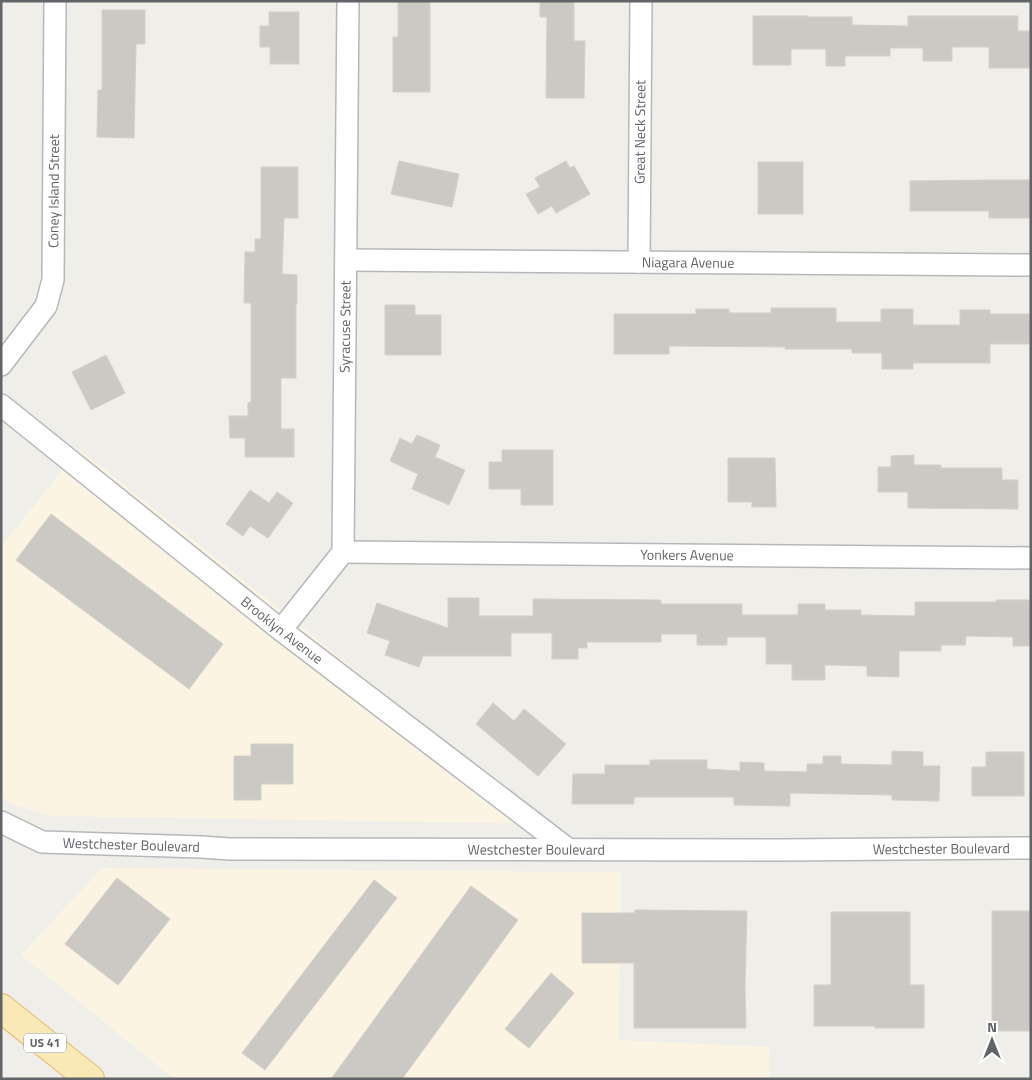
<svg xmlns="http://www.w3.org/2000/svg" width="1032" height="1080" viewBox="0 0 1032 1080" font-family="'Titillium Web',sans-serif">
<style>
.commercial{fill:#fbf4e2}
.building{fill:#ccc9c5;stroke:#d4cfc7}
.lines{fill:none;stroke-linecap:round;stroke-linejoin:round}
.minor-casing{stroke:#b5b8bb;stroke-width:24}
.primary-casing{stroke:#e5bc6d;stroke-width:30}
.minor{stroke:#fff;stroke-width:21}
.primary{stroke:#f8e9b6;stroke-width:28}
.labels{text-anchor:middle;stroke-width:4.5;stroke-linejoin:round;paint-order:stroke}
.shield{fill:#fff;stroke:#909295;stroke-width:1}
.shield-label{font-size:12px;font-weight:bold;fill:#606367}
.street-label{font-size:14px;fill:#606367;stroke:#fff}
</style>
<rect width="100%" height="100%" fill="#f0eee8"/>
<g class="commercial">
<polygon points="79,449 548,824 50,816 16,805 1,798 1,547"/>
<polygon points="102,868 621,872 619,1040 769,1047 770,1079 174,1079 21,955"/>
</g>
<g class="building">
<polygon points="398,1 430,1 430,92 393,92 393,37 398,37"/>
<polygon points="540,1 574,1 574,41 585,41 584,98 546,98 547,17 540,17"/>
<polygon points="102,10 145,10 145,44 136,44 134,138 97,137 98,90 102,90"/>
<polygon points="269,12 299,12 299,64 270,64 270,47 260,47 260,26 269,26"/>
<polygon points="753,16 808,16 808,17 852,17 852,25 908,26 908,16 1018,16 1018,31 1031,31 1031,68 989,68 989,47 952,47 952,61 923,61 923,48 890,48 890,56 845,56 845,66 826,66 826,49 791,49 791,65 753,65"/>
<polygon points="399,161 459,174 452,207 391,194"/>
<polygon points="566,161 570,168 574,166 590,194 556,213 552,206 538,214 526,194 540,187 535,178"/>
<rect x="758" y="162" width="45" height="52"/>
<polygon points="261,167 298,167 298,218 284,218 282,274 297,275 297,304 296,304 296,378 281,378 281,429 294,429 294,457 245,457 245,438 230,438 229,416 248,416 248,403 251,402 251,303 244,303 245,252 255,252 255,239 261,239"/>
<polygon points="989,180 1031,180 1031,218 989,218 989,211 910,211 910,181"/>
<polygon points="385,305 415,305 415,315 441,315 441,355 385,355"/>
<polygon points="771,308 836,308 836,322 881,322 881,309 913,309 913,325 960,325 960,310 990,310 990,314 1031,314 1031,344 990,344 990,363 913,363 913,369 882,369 882,353 852,353 852,349 785,349 785,347 669,346 669,354 614,354 614,314 696,314 696,309 729,309 729,313 771,313"/>
<polygon points="106,355 125,393 91,410 72,372"/>
<polygon points="417,435 440,445 435,457 465,470 449,505 412,489 418,474 390,461 400,438 412,444"/>
<polygon points="502,450 553,450 553,505 521,505 521,489 489,489 489,462 502,462"/>
<polygon points="914,455 914,465 941,465 941,468 1002,468 1002,480 1018,480 1018,509 908,508 908,492 878,492 878,467 891,467 891,456"/>
<polygon points="728,458 775,458 776,507 752,507 752,502 728,502"/>
<polygon points="250,490 269,503 277,492 293,503 268,538 250,526 243,536 226,524"/>
<polygon points="51,514 223,644 189,689 16,560"/>
<polygon points="448,598 479,598 479,616 533,616 533,599 661,600 661,604 742,604 742,615 798,615 798,604 825,604 825,610 861,610 861,615 915,616 915,602 996,602 996,600 1031,600 1031,646 1013,646 1013,637 966,636 965,645 941,645 941,651 899,651 899,677 867,676 867,666 825,665 825,680 792,680 792,664 766,664 766,637 727,637 727,645 697,645 697,634 661,634 661,642 587,642 587,648 578,648 578,659 552,659 552,633 511,633 511,656 423,656 419,667 385,655 390,641 367,633 377,603 448,628"/>
<polygon points="493,703 514,721 524,709 566,744 538,776 476,724"/>
<polygon points="251,744 293,744 293,784 261,784 261,800 234,800 234,756 251,756"/>
<polygon points="892,751 923,752 923,766 940,766 939,801 892,800 892,795 790,793 790,806 734,805 734,797 634,797 634,804 572,804 573,774 605,774 605,765 650,765 650,760 707,760 707,769 740,771 740,762 764,763 764,771 807,772 807,764 823,764 823,756 841,756 841,764 892,765"/>
<polygon points="986,752 1024,752 1024,796 972,796 972,767 986,767"/>
<polygon points="117,878 170,919 118,985 65,944"/>
<polygon points="374,880 397,898 265,1070 242,1053"/>
<polygon points="471,886 518,920 402,1079 331,1079"/>
<polygon points="635,910 747,911 745,985 746,1028 634,1028 634,963 582,963 582,913 635,913"/>
<rect x="992" y="911" width="39" height="120"/>
<polygon points="831,912 910,912 910,985 924,985 924,1028 875,1028 875,1026 814,1026 814,985 831,985"/>
<polygon points="551,973 574,993 529,1048 505,1029"/>
</g>
<g class="lines">
<g class="minor-casing">
<g id="minor">
<path id="s1" d="M346 260 1031 265"/>
<path id="s2" d="M639 262 641 1"/>
<path id="s3" d="M1 365 46 306 53 280 55 1"/>
<path id="s4" d="M1 405 281 630 568 849"/>
<path id="s5" d="M343 552 1031 558"/>
<path id="s6" d="M281 630 343 552 348 1"/>
<path id="s7" d="M1 822 42 842 201 847 230 849 781 850 1031 848"/>
</g>
</g>
<g class="primary-casing">
<polyline id="primary" points="1,1008 90,1079"/>
</g>
<use href="#minor" class="minor"/>
<use href="#primary" class="primary"/>
</g>
<g class="labels">
<rect class="shield" x="24" y="1033.5" width="42" height="19" rx="4"/>
<g class="shield-label">
<text x="45" y="1047">US 41</text>
</g>
<g class="street-label">
<text dy="5" stroke="none"><textPath href="#s2" startOffset="130">Great Neck Street</textPath></text>
<text dy="5" stroke="none"><textPath href="#s3" startOffset="190">Coney Island Street</textPath></text>
<text dy="5" stroke="none"><textPath href="#s1" startOffset="342">Niagara Avenue</textPath></text>
<text dy="5" stroke="none"><textPath href="#s6" startOffset="325">Syracuse Street</textPath></text>
<text dy="5" stroke="none"><textPath href="#s5" startOffset="344">Yonkers Avenue</textPath></text>
<text dy="5" stroke="none"><textPath href="#s4" startOffset="360">Brooklyn Avenue</textPath></text>
<text dy="5" stroke="none"><textPath href="#s7" startOffset="135">Westchester Boulevard</textPath></text>
<text dy="5" stroke="none"><textPath href="#s7" startOffset="945">Westchester Boulevard</textPath></text>
<text dy="5" stroke="none"><textPath href="#s7" startOffset="540">Westchester Boulevard</textPath></text>
</g>
</g>
<rect width="1032" height="1080" fill="none" stroke="#606367" stroke-width="5"/>
<g transform="translate(992 1040)" stroke="#ffffff" stroke-width="4" paint-order="stroke">
<path d="M0-4L9 19L0 12L-9 19Z" fill="#606367"/>
<text y="-8" font-size="14" font-weight="bold" text-anchor="middle" fill="#606367">N</text>
</g>
</svg>
